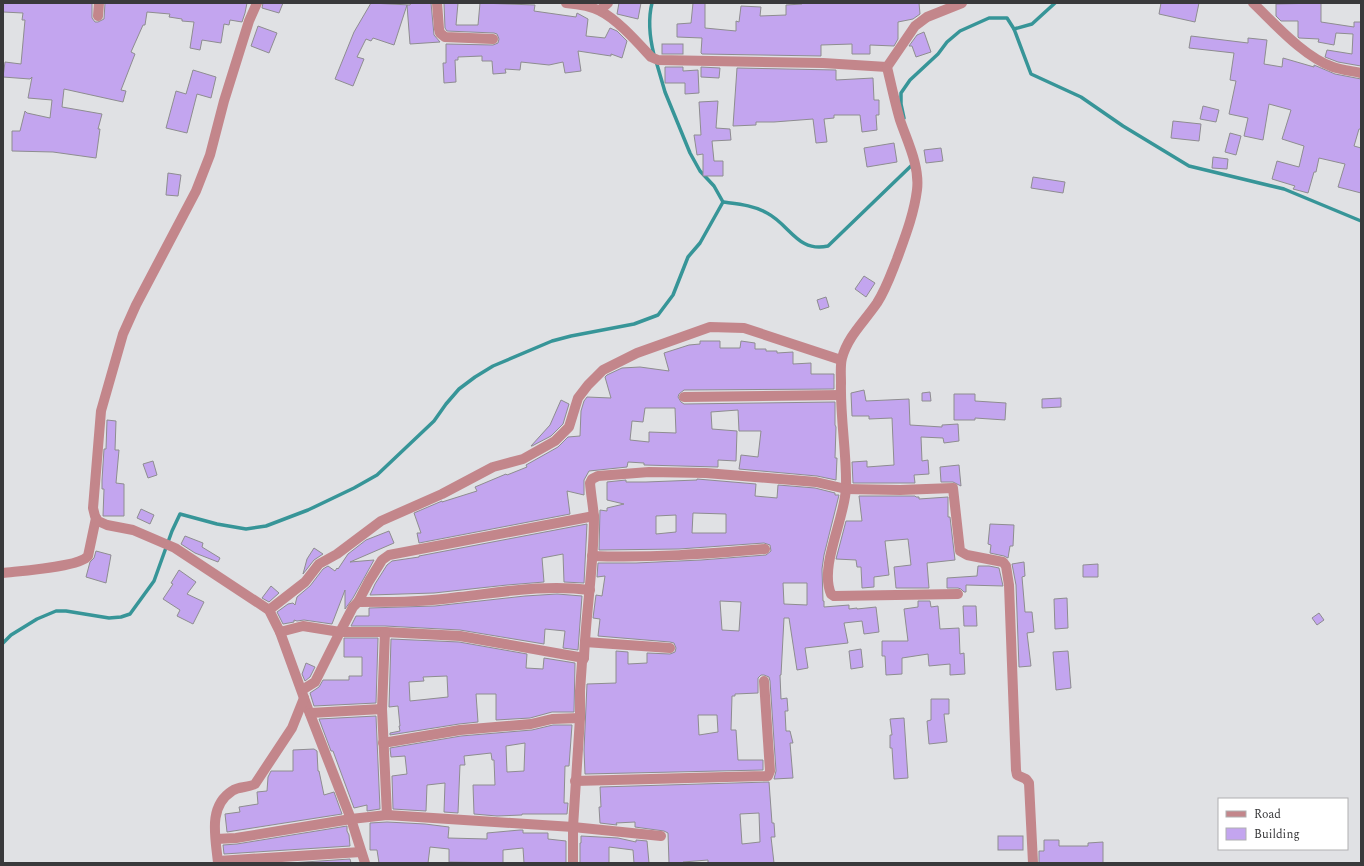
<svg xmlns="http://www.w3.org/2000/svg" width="1364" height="866" viewBox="0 0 1364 866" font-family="Spectral,serif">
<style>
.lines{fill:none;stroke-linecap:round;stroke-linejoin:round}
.stream{stroke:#379598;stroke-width:3.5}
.building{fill:#c3a5ef;stroke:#8e8d90;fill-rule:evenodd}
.minor{stroke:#c3868b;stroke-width:10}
</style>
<rect width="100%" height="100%" fill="#e0e1e4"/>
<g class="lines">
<g class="stream">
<path d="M652 3C648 19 650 39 654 55"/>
<polyline points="1014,29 1032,24 1055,3"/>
<polyline points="904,118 901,104 901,93 910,80 938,54 947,42 960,31 989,18 1007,18 1014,29 1031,74 1081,97 1123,126 1189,166 1284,189 1361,221"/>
<path d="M723 202C738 204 753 205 767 213 790 225 798 253 828 246L913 164"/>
<polyline points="3,643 11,635 37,619 56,611 66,611 109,618 121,617 130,614 154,581 172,531 180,514 217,524 246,529 266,526 308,510 354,488 377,475 434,421 446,404 459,389 475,377 493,366 552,341 571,336 634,324 658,315 673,295 688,257 700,243 723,202 714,186 700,171 690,153 665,92 656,61"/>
</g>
</g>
<g class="building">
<polygon points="3,3 92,3 92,18 95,22 98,22 104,19 105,3 247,3 245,13 242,22 230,20 229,25 224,24 221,43 202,40 200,50 190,48 194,22 182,21 182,19 169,17 170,14 147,12 145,25 143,25 131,52 135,54 121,90 126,91 123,102 64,89 62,107 102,114 98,129 100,129 96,158 53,152 12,151 12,131 20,131 25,111 27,113 50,118 52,100 28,98 32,77 30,79 3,77 5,62 21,64 25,20 22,20 23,13 3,12"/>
<polygon points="263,3 283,3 279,13 262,8"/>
<polygon points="371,3 410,5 411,3 431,3 434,35 440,42 410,44 407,5 394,45 373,38 371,41 366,39 357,57 364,59 353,86 335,79 354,32"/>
<polygon points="444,3 458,3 456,25 478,25 480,3 535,5 534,11 576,17 577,13 588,19 586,36 605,38 610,28 617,31 627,41 622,58 611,54 611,56 578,51 581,71 565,73 563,62 549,65 521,62 520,70 505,69 506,73 493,74 492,61 482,61 482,56 458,57 458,60 455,60 456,82 444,83 443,63 446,63 446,44 493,45 498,43 499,39 497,34 494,33 447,31 445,28"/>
<polygon points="619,3 641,3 638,19 617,14"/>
<polygon points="693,3 705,3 705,28 736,31 736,21 739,22 741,6 761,7 760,16 786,15 786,5 802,4 801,3 919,3 920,14 913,19 898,22 898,39 894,46 870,45 870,54 852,54 852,44 821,45 821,56 702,54 701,53 702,38 677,37 677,24 691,23"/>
<polygon points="1161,3 1199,3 1195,22 1159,14"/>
<polygon points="1321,3 1321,22 1354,27 1354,22 1361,22 1361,66 1338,62 1325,57 1327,50 1352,54 1353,34 1336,33 1334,45 1318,42 1319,39 1299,38 1298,37 1298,21 1281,21 1276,16 1276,4"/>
<polygon points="258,26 277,33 269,53 251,46"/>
<polygon points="924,32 931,52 916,57 912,46 909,46 917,35"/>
<polygon points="1191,36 1248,43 1248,38 1267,40 1264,64 1282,67 1283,58 1314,67 1314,65 1335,74 1361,79 1361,129 1359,129 1354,146 1361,148 1361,193 1338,187 1345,164 1319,158 1316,172 1314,172 1308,193 1293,189 1295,186 1272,179 1277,161 1299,167 1304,146 1282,139 1291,110 1269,104 1263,140 1244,136 1248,118 1229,114 1236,81 1230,80 1234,53 1189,48"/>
<rect x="662" y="44" width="21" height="10"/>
<polygon points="665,67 683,67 683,71 698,70 699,93 685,94 685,83 665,83"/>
<polygon points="701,67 720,68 719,78 701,77"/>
<polygon points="737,68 836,70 836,80 873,78 874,100 879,100 879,115 876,115 877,130 862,132 860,115 834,115 834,118 824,119 827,142 816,143 813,119 774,122 756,122 756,125 733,126"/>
<polygon points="193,70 216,77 211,98 197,94 187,133 166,128 176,91 186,94"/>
<polygon points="718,101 716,128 730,129 731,140 712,141 714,161 723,161 723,176 703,176 703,154 697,155 694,135 701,135 699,102"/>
<polygon points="1203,106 1219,110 1216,122 1200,119"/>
<polygon points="1173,121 1201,124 1199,141 1171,138"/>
<polygon points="1230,133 1241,136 1236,155 1225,152"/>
<polygon points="894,143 897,162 867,167 864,148"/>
<polygon points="941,148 943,161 926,163 924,150"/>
<polygon points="1213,157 1228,159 1227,169 1212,168"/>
<polygon points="168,173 181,175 178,196 166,195"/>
<polygon points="1033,177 1065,182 1063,193 1031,188"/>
<polygon points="864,276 875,283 866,297 855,289"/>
<polygon points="826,297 829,307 820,310 817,300"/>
<path d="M700 341H720V348H740L741 341 755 343V349H766V351H777V353L793 352V364L811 363V374H834V389L684 390 679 394 678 397 681 402 684 404 835 402V425L836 427 835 458H837L836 480 817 476 739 469 741 455 758 457 761 431H739L738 410 711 412 712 429 737 431 736 461 718 460V467L644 465V463L628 462 627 467 589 471 584 480V495L567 491 570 514 419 543 417 533H421L414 513 442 501V502L477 491 475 487 506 474 507 475 527 467 526 465 558 447 568 437 580 436 581 411 584 401 587 397 611 398 605 377 607 375 622 368 640 367 669 371 664 353 689 345 700 344ZM645 408H675L676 433 649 432V442L630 440 632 421 643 422Z"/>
<polygon points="864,390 866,401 909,399 910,425 942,427 942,425 958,424 959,441 944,443 943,438 921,437 922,461 928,460 929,474 914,475 915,483 853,483 852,462 867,461 867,467 894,465 892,418 869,419 869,416 852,416 851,393"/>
<polygon points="930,392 931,401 922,401 922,393"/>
<polygon points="954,394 975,394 975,401 1006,403 1005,420 975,418 975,420 954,420"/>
<polygon points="1061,398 1061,407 1042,408 1042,399"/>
<polygon points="561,400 569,404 563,424 551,436 532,446 531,446 550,425"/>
<polygon points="107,420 116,421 115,450 119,450 116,483 124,484 124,516 103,516 104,489 102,489 102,480 104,449 106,449"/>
<polygon points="153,461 157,475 148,478 143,464"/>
<polygon points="959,465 961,486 953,482 941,482 940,467"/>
<path d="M697 479 756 484 755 496 777 498 778 485 815 488 835 493V495H839L824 555 822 569 823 601H824V607L849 605V609L857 608V609L876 607 879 632 864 634 862 621 844 623 848 643 805 648 808 668 797 670 789 618H784L781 675H780L781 699 787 698 788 711H785L786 731H790L793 743H790L793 778 774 779 776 771 770 681 769 677 764 675H761L758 678V693L735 694V696H732L731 730H736L738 760H763V770L585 774 584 750 587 684 616 683V651L628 652V664L647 663V653L670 654 675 652 676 648 674 643 670 642 598 636 600 619 593 618 596 595 602 596 605 576 597 577 598 563H636L701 560 766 555 771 551 770 545 764 543 679 549 599 550 600 510 607 511V508L624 504 607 500V482L626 480V482H646L697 480ZM693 513 726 514V533H692ZM676 515V532L656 534V516ZM783 583H807V605L784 604ZM720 601 741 602 739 631 722 630ZM698 715H717L718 732 699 735Z"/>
<polygon points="859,496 915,496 916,497 919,497 919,499 948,497 948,517 950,517 955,560 927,563 929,588 896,588 894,567 911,565 908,539 885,541 889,575 874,577 874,587 862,588 861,567 857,567 856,560 836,559 846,521 862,521"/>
<polygon points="141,509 154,515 150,524 137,518"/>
<polygon points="587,524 584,583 564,582 563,554 542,558 544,582 507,585 434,593 370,595 375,584 387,565 392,561 419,557 419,556"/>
<polygon points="990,524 1014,525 1013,546 1010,546 1008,558 1004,556 990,553 991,545 988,544"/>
<polygon points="389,531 394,543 350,562 374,560 353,598 345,609 345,590 332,624 304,620 297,621 294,620 294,622 283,624 277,612 288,604 293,603 295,605 297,597 310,586 323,569 328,566 335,571 337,568 338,569 348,554 366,540"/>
<polygon points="185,536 203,543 202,547 220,558 218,562 195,553 181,544"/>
<polygon points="314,548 323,554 314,560 303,574 307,559"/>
<polygon points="96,551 111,555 106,583 86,577 90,562 94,558"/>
<polygon points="1024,562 1025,576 1022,577 1025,612 1032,612 1034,632 1027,633 1031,666 1019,667 1016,585 1012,564"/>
<polygon points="1098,564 1098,577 1083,577 1083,565"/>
<polygon points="978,566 989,566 999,568 1003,586 966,585 966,592 964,592 961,589 958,588 947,588 947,578 977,576"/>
<polygon points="179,570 196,582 187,594 204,602 193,624 177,616 180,610 163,599 173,584 171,583"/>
<polygon points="271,586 279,593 269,602 262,598"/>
<polygon points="557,594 582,596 578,650 563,648 565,631 545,629 544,644 460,630 385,626 351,626 356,616 369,616 369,608 435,606 525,596"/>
<polygon points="1067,598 1068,628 1055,629 1054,599"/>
<polygon points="918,601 930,601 931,607 938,606 940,629 959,628 960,654 964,653 965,674 950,675 950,664 929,666 928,654 902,658 902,674 886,675 885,656 882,656 882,641 908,641 904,609 918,607"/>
<polygon points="963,606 976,606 977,626 964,626"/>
<polygon points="1319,613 1324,620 1317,625 1312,618"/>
<polygon points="344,638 378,638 376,703 314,706 310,693 319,687 323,680 349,680 349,676 362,676 362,657 344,657"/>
<path d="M391 639 459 642 527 654 526 668 543 669 544 658 575 663 574 712H552L530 718 496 720V694H476L478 722 459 724 390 735V733L400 731 399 726H400L398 706 389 707ZM447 676 448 697 410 701 409 682 424 681 423 677Z"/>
<polygon points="861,649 863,667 851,669 849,651"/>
<polygon points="1068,651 1071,688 1056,690 1053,652"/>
<polygon points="306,663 315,667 310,677 305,681 302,674"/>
<polygon points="931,699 949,699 949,714 944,714 947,742 929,744 927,721 931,720"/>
<polygon points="376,716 380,809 367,811 367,805 354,808 333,751 331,751 319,719"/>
<polygon points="904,718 908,778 894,779 892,748 890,748 890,735 892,735 890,719"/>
<path d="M553 725H572L569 766H565L564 803H568L567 814H522V815L497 816 474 814 473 785H495L494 760H492L491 753 464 756 465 765H460L458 813 444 812 445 783 427 785 426 811 393 809 392 776 407 774 405 756 391 757 390 748 461 736 532 730ZM525 743 524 771 507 772 506 746Z"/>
<polygon points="314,749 317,751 318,771 319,771 324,795 334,792 342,814 227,832 225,814 240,812 239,807 258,804 257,792 267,791 268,777 271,771 293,771 293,750"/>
<path d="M769 782 772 823H774L775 837H771L774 863H708V860L683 862V863H669L668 833 664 831 635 827V822L616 823 617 825 600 823 599 807H601L600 787ZM759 813 760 842 742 844 740 814Z"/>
<polygon points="387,822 425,824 449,827 448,838 487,839 487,833 520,830 523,830 523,833 548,833 548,839 566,841 566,863 524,863 523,848 503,850 503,863 449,862 449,849 430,847 428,863 379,863 377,850 370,850 370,823"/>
<polygon points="347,826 347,831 349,835 350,846 224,854 223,845 237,844"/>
<polygon points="581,836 618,838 636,842 636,840 647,841 649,863 634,863 633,850 609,847 609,863 580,863 580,843 581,843"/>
<rect x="998" y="836" width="25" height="14"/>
<polygon points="1044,840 1059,840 1059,846 1088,846 1088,843 1103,842 1103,863 1039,863 1039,851 1044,851"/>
<polygon points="350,859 351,863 290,863"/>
</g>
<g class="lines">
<g class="minor">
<polyline points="257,3 249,21 224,101 210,155 196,191 136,305 123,334 101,411 93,508 95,516 98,521 107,525 133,530 175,548 269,610 280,632 308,709 351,819 365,863"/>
<polyline points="437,3 439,29 440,33 445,37 493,39"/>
<path d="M566 3C577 4 591 6 600 11 617 19 638 43 651 57L658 60 823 63 887 67"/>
<path d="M1253 3C1275 24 1304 57 1333 67 1342 70 1352 71 1361 73"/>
<polyline points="600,10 608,3"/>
<polyline points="98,16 99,3"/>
<polyline points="684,397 841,395"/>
<path d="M592 556C651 558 707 554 765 549"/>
<path d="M3 573C19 571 80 567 88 556L96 518"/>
<path d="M958 594 834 596 831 594C819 566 845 518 846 488 847 454 840 418 841 383 841 375 840 366 842 358 848 336 864 322 877 303 886 289 891 274 897 259 905 237 914 214 917 190 920 166 907 141 900 120 895 103 891 84 887 67L915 26 927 17 962 3"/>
<path d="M358 602C392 602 426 602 459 597 503 592 546 584 590 590"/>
<polyline points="269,610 305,582 319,564 337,554 381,521 442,494 493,467 523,459 555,441 569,427 578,398 588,385 603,370 637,353 710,327 744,328 841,360"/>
<polyline points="280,632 303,626 340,632 385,632 460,636 584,658"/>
<polyline points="385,632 382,709 387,815"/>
<polyline points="585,642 670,648"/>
<polyline points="302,690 315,682 340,632 353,607 358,602 369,581 382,560 389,555 594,516"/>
<polyline points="310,713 382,709"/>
<polyline points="383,743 460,730 531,724 552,719 580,718"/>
<polyline points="575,781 768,776 770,771 764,681"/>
<polyline points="216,839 236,838 351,819 387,815 573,827 661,836"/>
<polyline points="218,861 361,852"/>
<path d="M218 863C216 839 207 807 232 791 239 786 248 788 255 784L292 728 304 698"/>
<path d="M573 863V827L580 718V691L582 662 584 658C586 611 594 564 594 517 593 506 591 495 590 483L592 479 598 476 649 472 706 473 816 482 846 489 900 490 953 488 960 551 967 555 1003 562 1006 566 1009 585 1016 770 1017 775 1026 779 1029 783 1033 863"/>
</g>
</g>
<rect width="1364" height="866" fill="none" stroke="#39393b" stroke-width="8"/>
<rect x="1218" y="798" width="130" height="52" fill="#ffffff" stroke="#b0b0b1"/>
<rect x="1226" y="811" width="20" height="6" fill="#c3868b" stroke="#b0b0b1"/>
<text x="1254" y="818" font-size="12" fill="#39393b">Road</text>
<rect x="1226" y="828" width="20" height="12" fill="#c3a5ef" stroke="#b0b0b1"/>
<text x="1254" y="838" font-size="12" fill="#39393b">Building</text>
</svg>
